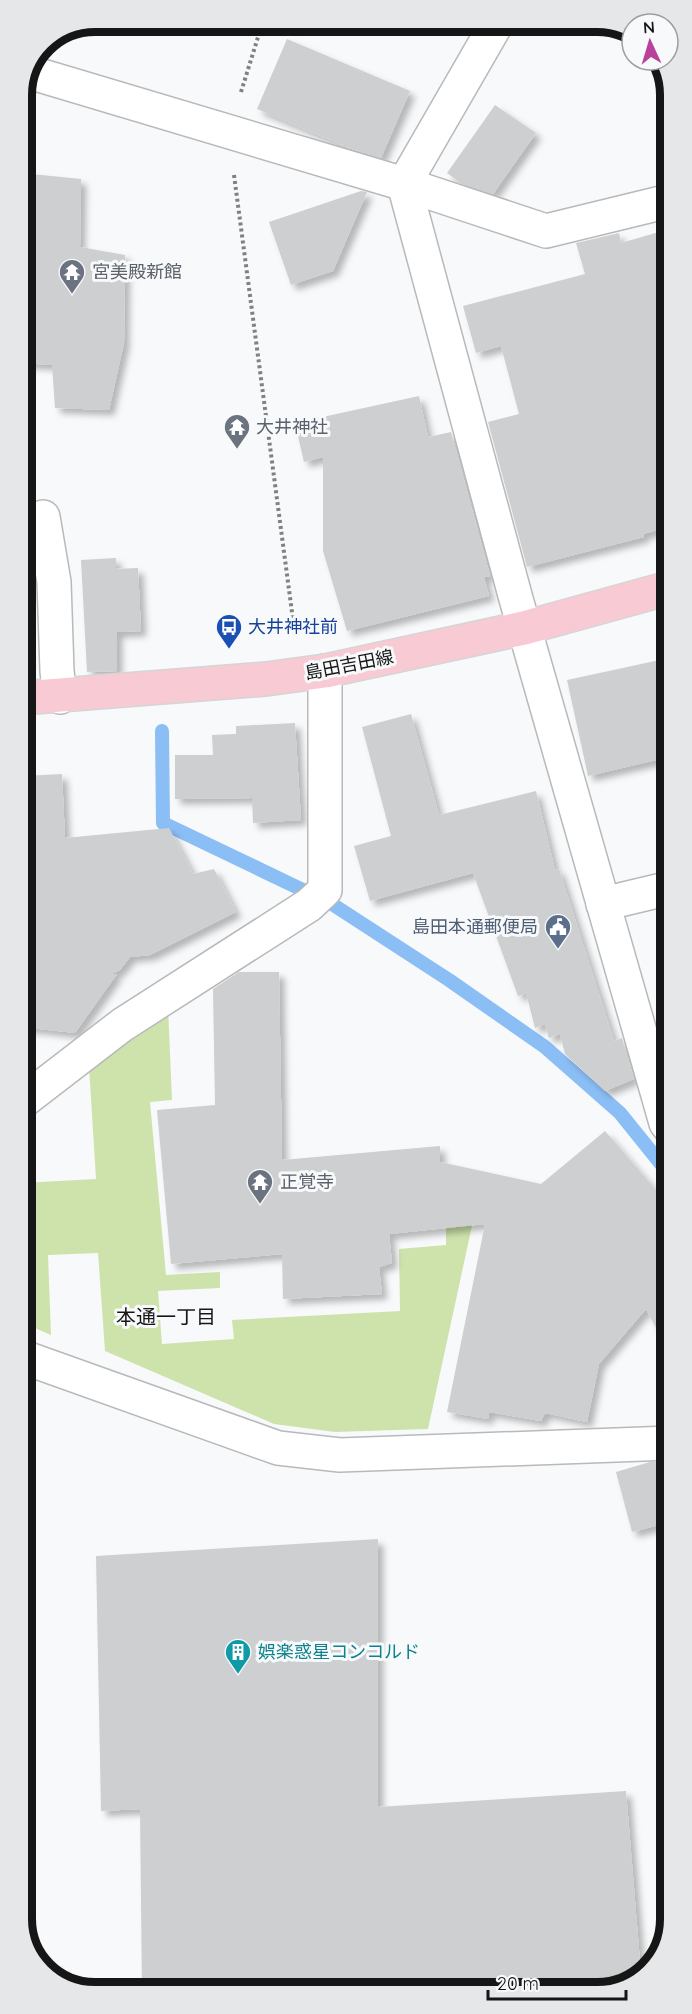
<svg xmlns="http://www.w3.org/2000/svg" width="692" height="2014" viewBox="0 0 692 2014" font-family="Quicksand,'Noto Sans JP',sans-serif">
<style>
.green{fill:#cee3ac}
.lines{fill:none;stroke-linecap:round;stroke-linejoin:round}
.stream{stroke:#8bbef5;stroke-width:14}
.building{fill:#cdcfd0;filter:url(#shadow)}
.minor-casing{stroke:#b8b9ba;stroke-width:36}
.major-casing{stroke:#d5d5d5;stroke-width:36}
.path{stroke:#818182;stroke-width:4;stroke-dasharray:3 3;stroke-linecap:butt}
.minor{stroke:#fff;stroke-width:33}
.major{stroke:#f8cad3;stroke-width:33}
.labels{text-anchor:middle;stroke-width:6;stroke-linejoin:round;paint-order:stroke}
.worship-label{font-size:18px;fill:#5b616d;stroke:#f8f9fa;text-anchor:start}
.transit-label{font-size:18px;fill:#164399;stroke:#f8f9fa;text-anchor:start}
.street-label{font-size:18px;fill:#161617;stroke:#f8f9fa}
.service-label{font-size:18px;fill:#4e5e75;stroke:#f8f9fa;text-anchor:end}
.culture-label{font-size:18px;fill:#0d838f;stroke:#f8f9fa;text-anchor:start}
.neighbourhood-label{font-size:20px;fill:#161617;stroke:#f8f9fa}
.rim{fill:none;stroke:#161617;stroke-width:8}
</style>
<defs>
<filter id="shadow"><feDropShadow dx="5.5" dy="5.5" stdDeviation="3" flood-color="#0004"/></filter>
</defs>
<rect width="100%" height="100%" fill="#f8f9fa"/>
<polygon class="green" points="168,1006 172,1100 150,1102 166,1275 220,1272 220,1288 158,1291 162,1344 234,1339 232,1320 400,1311 399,1249 446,1245 446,1183 483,1175 428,1429 335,1432 274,1424 105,1351 98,1253 48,1255 51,1335 23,1323 22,1183 96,1179 89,1066"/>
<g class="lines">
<polyline class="stream" points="162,731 163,823 332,904 449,980 545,1047 620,1113 670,1175"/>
</g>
<g class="building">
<polygon points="287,39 410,91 381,158 352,149 257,109"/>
<polygon points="495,105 536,133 493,194 462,184 447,173"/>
<polygon points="21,173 81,179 80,247 125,255 124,343 109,410 55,408 52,365 21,363"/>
<polygon points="361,191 367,192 333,271 291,285 269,222"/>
<polygon points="669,229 669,527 643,534 644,537 527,567 488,422 519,414 501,346 476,353 463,306 585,274 576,243 619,233 621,243"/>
<polygon points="419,396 428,437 451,432 490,576 484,577 489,596 347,631 323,551 323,457 304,462 295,423"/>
<polygon points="116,558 116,569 138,568 141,631 117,632 117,671 87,672 81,560"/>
<polygon points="669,658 669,757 588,776 567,680"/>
<polygon points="411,714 439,815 536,791 555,870 559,869 614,1041 622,1038 634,1079 605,1091 565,1054 560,1034 549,1038 545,1024 535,1028 526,993 518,996 473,873 370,901 354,846 391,836 362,727"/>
<polygon points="295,723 301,820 253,823 252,798 175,799 175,755 213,755 212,735 236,734 236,726"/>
<polygon points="62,774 65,838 169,828 193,874 214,869 236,912 150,955 130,957 120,970 111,974 117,974 75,1033 22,1027 22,836 28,836 24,776"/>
<polygon points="239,972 279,972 282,1160 440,1146 440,1162 541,1184 605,1131 670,1206 670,1354 646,1309 599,1364 587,1422 545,1413 541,1421 489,1412 488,1419 447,1412 485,1224 389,1234 392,1263 379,1267 382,1294 283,1299 282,1254 171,1264 157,1110 215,1105 213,989"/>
<polygon points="670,1026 670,1064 669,1065 659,1029"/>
<polygon points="650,1462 670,1462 670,1522 632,1532 616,1472"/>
<polygon points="378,1539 378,1807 626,1791 641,1974 616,1991 142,1993 140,1809 101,1811 96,1556"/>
</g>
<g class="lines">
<g class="minor-casing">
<g id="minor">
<polyline points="498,21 404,184 516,599 666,1123 670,1128"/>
<polyline points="29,72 404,184 546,231 669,201"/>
<polyline points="43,517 54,582 57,671 60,697"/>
<polyline points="603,904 670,888"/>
<polyline points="22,1102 122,1025 309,905 325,890 325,671"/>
<polyline points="23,1357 278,1448 340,1455 670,1443"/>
</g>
</g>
<g class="major-casing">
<polyline id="major" points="22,698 266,679 325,671 524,628 669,588"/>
</g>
<g class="path">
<polyline points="241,92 263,21"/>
<polyline points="234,175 295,635"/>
</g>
<use href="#minor" class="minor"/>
<use href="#major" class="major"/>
</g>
<defs>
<g id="temple-pin" transform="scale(1.35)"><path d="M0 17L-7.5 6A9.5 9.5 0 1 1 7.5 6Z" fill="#6b7280" stroke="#f8f9fa"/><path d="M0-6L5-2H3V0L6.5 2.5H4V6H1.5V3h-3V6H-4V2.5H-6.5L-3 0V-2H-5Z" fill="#fff"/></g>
<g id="bus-pin" transform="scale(1.35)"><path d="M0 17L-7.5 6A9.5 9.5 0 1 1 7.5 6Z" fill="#1a4fb4" stroke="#f8f9fa"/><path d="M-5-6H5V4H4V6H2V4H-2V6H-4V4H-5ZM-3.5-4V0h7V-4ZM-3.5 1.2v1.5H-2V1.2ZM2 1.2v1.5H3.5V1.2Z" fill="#fff"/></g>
<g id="civic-pin" transform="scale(1.35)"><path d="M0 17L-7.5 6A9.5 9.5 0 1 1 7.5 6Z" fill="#5c6f8a" stroke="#f8f9fa"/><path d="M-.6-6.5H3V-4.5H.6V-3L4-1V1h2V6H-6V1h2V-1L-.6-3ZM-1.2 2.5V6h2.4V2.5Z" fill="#fff"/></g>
<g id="building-pin" transform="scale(1.35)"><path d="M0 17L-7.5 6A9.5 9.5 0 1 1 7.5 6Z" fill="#0f9aa8" stroke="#f8f9fa"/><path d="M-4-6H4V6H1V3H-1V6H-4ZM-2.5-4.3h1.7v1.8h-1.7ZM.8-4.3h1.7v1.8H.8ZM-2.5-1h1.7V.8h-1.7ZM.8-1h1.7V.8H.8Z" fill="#fff"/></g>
</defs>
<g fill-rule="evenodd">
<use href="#temple-pin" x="72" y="272"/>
<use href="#temple-pin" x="237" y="427"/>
<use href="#bus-pin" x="229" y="627"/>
<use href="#civic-pin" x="558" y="927"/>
<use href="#temple-pin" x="260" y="1182"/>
<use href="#building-pin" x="238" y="1652"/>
</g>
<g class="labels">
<g class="worship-label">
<text x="92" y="278">宮美殿新館</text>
<text x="256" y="433">大井神社</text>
<text x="280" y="1188">正覚寺</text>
</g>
<g class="transit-label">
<text x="248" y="633">大井神社前</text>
</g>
<g class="street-label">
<text transform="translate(349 665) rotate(-11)" y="6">島田吉田線</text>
</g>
<g class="service-label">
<text x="538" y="933">島田本通郵便局</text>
</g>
<g class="culture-label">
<text x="258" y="1658">娯楽惑星コンコルド</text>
</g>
<g class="neighbourhood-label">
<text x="166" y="1324">本通一丁目</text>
</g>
</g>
<path d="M0 0H692V2014H0ZM95 32H597A63 63 0 0 1 660 95V1919A63 63 0 0 1 597 1982H95A63 63 0 0 1 32 1919V95A63 63 0 0 1 95 32Z" fill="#e6e7e8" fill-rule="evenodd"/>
<path class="rim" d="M95 32H597A63 63 0 0 1 660 95V1919A63 63 0 0 1 597 1982H95A63 63 0 0 1 32 1919V95A63 63 0 0 1 95 32Z"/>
<g transform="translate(650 42) rotate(356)"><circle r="28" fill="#f8f9fa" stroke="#9e9e9f" stroke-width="1.5"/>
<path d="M0-4.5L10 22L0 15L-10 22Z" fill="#b8429a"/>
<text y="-9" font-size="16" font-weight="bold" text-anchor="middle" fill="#161617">N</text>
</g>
<path d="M488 1990v9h138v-9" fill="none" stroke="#161617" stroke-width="3"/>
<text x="497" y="1990" font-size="18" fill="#161617" stroke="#f8f9fa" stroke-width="4.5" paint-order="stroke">20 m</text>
</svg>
